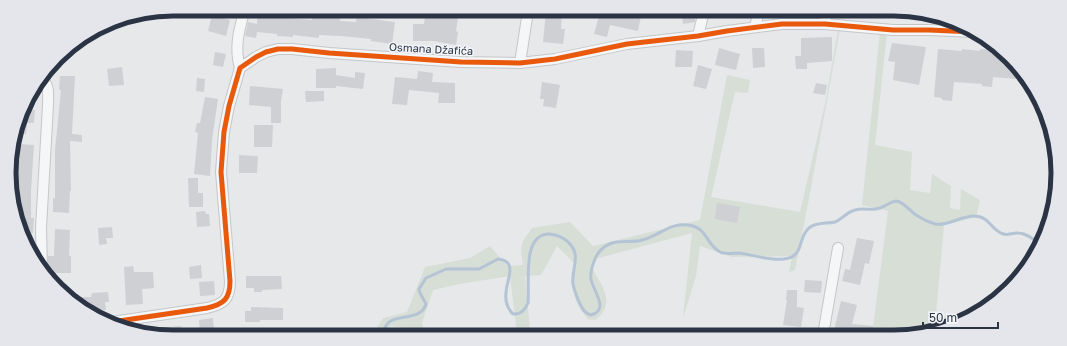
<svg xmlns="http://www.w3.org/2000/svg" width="1067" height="346" viewBox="0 0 1067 346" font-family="'Golos Text',sans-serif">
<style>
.green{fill:#d6ded6}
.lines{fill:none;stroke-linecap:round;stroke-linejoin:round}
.stream{stroke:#b4c4d5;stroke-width:3}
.building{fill:#ced0d3}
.street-casing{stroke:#c4c6c8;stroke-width:12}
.street{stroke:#f5f6f7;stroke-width:10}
.cycleway-casing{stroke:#f4f6f9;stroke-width:8}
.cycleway{stroke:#e8590c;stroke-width:5}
.labels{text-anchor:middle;stroke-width:3;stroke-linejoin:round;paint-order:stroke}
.street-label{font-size:11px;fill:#2b3445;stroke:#f4f6f9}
.rim{fill:none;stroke:#2b3445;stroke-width:5}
</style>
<rect width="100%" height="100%" fill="#e6e8ea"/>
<g class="green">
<path d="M840 29 810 193 795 270 789 272 792 256 732 257 700 246 696 276 683 318 692 233 595 259 592 268C602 286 617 304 595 320L588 319C571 300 573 287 574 263L557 246 541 275 525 276 530 331 517 334 510 276 459 284 433 290 422 323 424 334H411L412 329 391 326 384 334H373L383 318 407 312 425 267 470 258 490 246 507 266 523 265C520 245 520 244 532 228L570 222 593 246 700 220 727 75 750 80 748 93 735 92 711 197 800 212 825 104 838 30Z"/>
<polygon points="880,32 887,32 875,145 912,152 910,190 930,193 932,174 951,186 950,208 960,210 961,189 980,200 976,217 944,225 936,314 965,321 916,336 872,335 888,211 862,205"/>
</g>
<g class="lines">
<path class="stream" d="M382 334C384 331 385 326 388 323 397 314 421 321 426 304L420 293 419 289 426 278 446 269H479L498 259C519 261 506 281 506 293 505 301 508 309 513 314 521 315 525 310 528 303 530 284 521 233 550 234 557 235 562 237 567 241 583 255 571 267 573 284 574 290 577 297 579 302 582 308 584 313 591 315 610 310 593 291 591 279 590 272 592 266 595 259 598 251 604 246 612 243 621 240 632 243 642 240 660 236 671 220 693 226 705 229 707 242 716 249 718 251 721 253 724 253 729 254 734 253 739 253 754 255 769 261 784 259 805 257 797 238 809 228 816 222 826 224 835 222 842 219 847 212 855 210 862 208 870 210 876 209 884 208 889 202 896 201 904 202 909 210 916 215 922 219 928 222 935 224 945 227 961 216 974 216 989 216 990 228 1001 233 1007 237 1012 232 1019 233 1028 234 1033 239 1040 244"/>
</g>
<g class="building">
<polygon points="258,9 275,9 275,17 312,20 312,10 341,10 340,21 356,22 357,10 365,10 364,18 395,22 392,44 371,41 371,39 341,36 319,35 319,38 293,35 293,37 277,36 277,34 257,32 256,38 245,36 248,22 257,24"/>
<polygon points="426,10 459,10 456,31 458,32 456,45 434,41 413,41 413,24 424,24"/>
<polygon points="546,11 562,11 561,29 565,29 563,44 543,42"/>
<polygon points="607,11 642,11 638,31 610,25 607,37 594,34 599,16 605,17"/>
<polygon points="695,13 695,22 683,24 682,14"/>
<polygon points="212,15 230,20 226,36 208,31"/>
<polygon points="832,37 832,61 807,63 807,69 796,69 795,56 801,56 801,38"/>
<polygon points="892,43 926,47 919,85 893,80 895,62 888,61"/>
<polygon points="719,48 740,54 736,70 715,65"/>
<polygon points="752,48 764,48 765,67 753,68"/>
<polygon points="938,49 962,51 962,49 980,51 980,49 999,50 1028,80 993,77 992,87 982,86 982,84 954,82 952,101 942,100 942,98 934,97"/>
<polygon points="676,50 693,51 692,67 675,67"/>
<polygon points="215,52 226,54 223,67 213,65"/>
<polygon points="698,65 712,69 706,89 693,86"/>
<polygon points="122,67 124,85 109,86 107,69"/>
<polygon points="336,68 336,75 355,78 355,72 365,73 363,89 336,86 336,88 316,88 316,69"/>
<polygon points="418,71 433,73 432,82 455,83 455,103 438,103 439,93 409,90 407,105 392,104 395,77 417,79"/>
<polygon points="60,76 75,76 72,134 82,135 82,142 70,141 71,191 70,191 69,213 53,212 53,198 55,199 55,150 61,90 59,90"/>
<polygon points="197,78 205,79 204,92 196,91"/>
<polygon points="542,82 560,85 556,108 543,106 544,99 540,99"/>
<polygon points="816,83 827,85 825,95 813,93"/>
<polygon points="250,86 283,89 281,101 281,123 271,123 271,107 249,105"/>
<polygon points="33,91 32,110 35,110 34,123 27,123 26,134 16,133 26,100"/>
<polygon points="305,91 324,91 324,101 306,102"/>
<polygon points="205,97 218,99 212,140 210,176 194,174 198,133 195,132 197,123 200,123"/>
<polygon points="254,125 273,125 272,147 254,147"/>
<polygon points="20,144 34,145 31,191 31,218 34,218 33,233 22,232 15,215 15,180 17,180"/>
<polygon points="239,155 258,156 257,173 239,173"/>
<polygon points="188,178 198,178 198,193 203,193 203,207 189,207"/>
<polygon points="717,203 740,207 737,223 715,219"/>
<polygon points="205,211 206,214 209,214 210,226 197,227 196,212"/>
<polygon points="112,227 113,238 106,238 107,244 99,245 98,228"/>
<polygon points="55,229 70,230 69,256 71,256 71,273 48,273 48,256 54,256"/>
<polygon points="857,238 874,241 869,264 865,263 860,285 842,281 845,269 850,270"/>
<polygon points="201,265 202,278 190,279 189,267"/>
<polygon points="133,266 134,272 153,272 154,288 142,289 143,304 126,305 124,267"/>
<polygon points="246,276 281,276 282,289 262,290 262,292 254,292 254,288 246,288"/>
<polygon points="805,280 822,281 821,293 804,292"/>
<polygon points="214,281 215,295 200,296 199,282"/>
<polygon points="787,290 797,290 797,307 804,308 801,327 783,325 787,300 786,300"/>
<polygon points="108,292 109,302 105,302 106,310 91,311 91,313 82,309 70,297 91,297 92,293"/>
<polygon points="841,301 857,305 852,324 873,326 872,335 833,335"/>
<polygon points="251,307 283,308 283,320 260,320 260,322 245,322 245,311 251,311"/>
<polygon points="213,318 214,333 200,334 199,320"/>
<polygon points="181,326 182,334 159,334 158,328"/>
</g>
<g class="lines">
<g class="street-casing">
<g id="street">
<polyline points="825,24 826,12"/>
<polyline points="755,27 759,11"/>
<polyline points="698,36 704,11"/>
<polyline points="520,63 528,11"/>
<path d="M240 68C234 48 239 29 245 9"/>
<path d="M42 80C50 85 48 96 48 105L41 228 42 270"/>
<path d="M112 322 207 308C224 304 230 299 230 281L221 172 224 132 229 106 240 68 256 57 266 52 278 49H292L329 53 461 62 520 63 555 59 627 44 698 36 727 31 782 24H825L893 30H929L974 32"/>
<polyline points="823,335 838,248"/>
</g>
</g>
<use href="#street" class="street"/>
<g class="cycleway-casing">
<path id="cycleway" d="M112 322 207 308C224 304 230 299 230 281L221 172 224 132 229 106 240 68 256 57 266 52 278 49H292L329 53 461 62 520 63 555 59 627 44 698 36 727 31 782 24H825L893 30H929L974 32"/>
</g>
<use href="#cycleway" class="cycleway"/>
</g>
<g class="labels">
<g class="street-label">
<text transform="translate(431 49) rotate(3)" y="4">Osmana Džafića</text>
</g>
</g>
<path d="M0 0H1067V346H0ZM173 16H894A157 157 0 0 1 1051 173V173A157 157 0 0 1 894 330H173A157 157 0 0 1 16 173V173A157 157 0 0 1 173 16Z" fill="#e4e6eb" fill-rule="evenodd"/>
<path class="rim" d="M173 16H894A157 157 0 0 1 1051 173V173A157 157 0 0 1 894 330H173A157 157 0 0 1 16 173V173A157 157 0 0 1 173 16Z"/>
<path d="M923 322v6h75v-6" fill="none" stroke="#2b3445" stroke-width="2"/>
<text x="929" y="322" font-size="12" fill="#2b3445" stroke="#f4f6f9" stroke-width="3" paint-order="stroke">50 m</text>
</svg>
